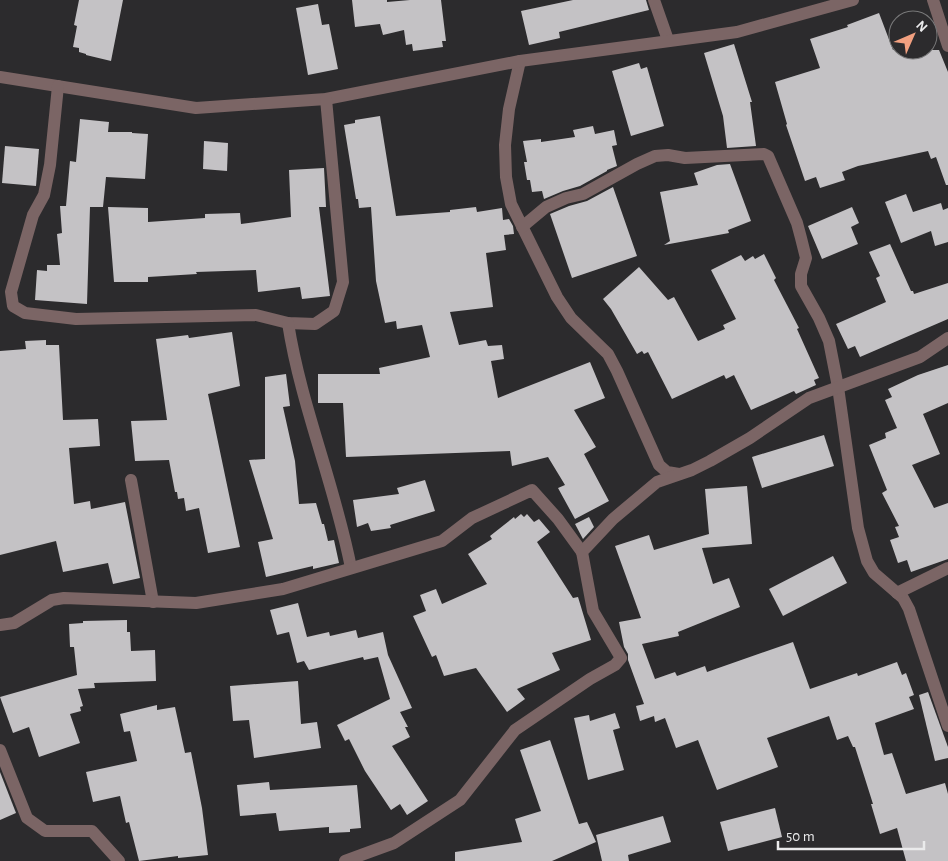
<svg xmlns="http://www.w3.org/2000/svg" width="948" height="861" viewBox="0 0 948 861" font-family="'Alegreya Sans',sans-serif">
<style>
.building{fill:#c4c2c5}
.lines{fill:none;stroke-linecap:round;stroke-linejoin:round}
.minor{stroke:#7b6565;stroke-width:12}
</style>
<rect width="100%" height="100%" fill="#2c2b2d"/>
<g class="building">
<polygon points="79,0 123,0 111,61 86,55 86,54 79,52 79,48 73,47 77,26 74,25"/>
<polygon points="352,0 387,0 387,2 410,0 441,0 446,41 442,41 443,47 413,51 412,44 406,45 404,30 383,35 380,24 355,27"/>
<polygon points="573,0 646,0 649,10 559,32 560,38 529,45 521,11"/>
<polygon points="318,4 322,25 329,24 338,69 308,75 296,8"/>
<polygon points="879,13 893,50 939,50 948,72 948,185 946,185 936,157 931,159 928,151 858,166 842,172 845,180 820,188 816,177 805,181 786,125 787,124 775,82 820,68 810,39 848,27 847,25"/>
<polygon points="734,44 752,102 750,102 756,146 727,148 723,116 704,53"/>
<polygon points="639,63 641,69 647,67 664,126 631,136 612,71"/>
<polygon points="380,116 396,216 450,212 450,210 476,207 477,212 502,208 503,220 509,219 513,226 514,234 504,235 506,250 486,253 493,307 450,312 459,345 486,340 488,346 502,345 504,359 491,361 498,398 590,362 605,398 574,410 596,447 584,454 609,501 575,519 558,488 565,485 548,457 512,466 510,451 346,457 343,403 318,403 318,374 380,374 379,368 430,357 422,325 397,329 396,321 385,323 376,281 371,207 359,208 358,199 356,199 344,125 355,123 355,120"/>
<polygon points="80,119 109,122 108,132 132,132 132,133 148,134 145,179 106,177 103,207 90,207 87,304 35,300 37,270 47,271 47,265 60,265 57,234 62,233 60,206 66,206 70,161 76,162"/>
<polygon points="593,126 595,134 614,130 617,145 612,146 617,166 607,170 607,171 580,186 563,191 544,199 542,191 532,192 530,180 527,180 524,162 527,162 523,141 541,139 541,142 575,137 573,130"/>
<polygon points="204,141 228,143 227,171 203,169"/>
<polygon points="5,146 39,149 36,186 2,183"/>
<polygon points="730,164 751,221 728,230 729,233 664,245 670,241 660,192 698,185 694,173 717,165"/>
<polygon points="324,168 326,207 319,207 330,296 302,299 300,287 258,292 256,270 196,272 197,274 148,277 148,282 114,282 108,207 148,208 148,222 205,218 205,214 240,213 241,224 291,217 289,170"/>
<polygon points="613,187 637,256 572,278 550,214 569,206 587,201"/>
<polygon points="906,194 913,212 941,203 943,210 948,208 948,242 935,246 931,231 901,243 885,202"/>
<polygon points="852,207 859,223 851,227 858,244 822,259 808,226"/>
<polygon points="890,244 911,291 913,291 914,294 948,283 948,319 860,357 855,346 848,349 836,324 886,302 876,278 880,276 869,252"/>
<polygon points="764,254 776,278 774,280 799,328 797,329 819,378 814,380 816,385 796,394 794,391 751,410 734,375 726,379 724,375 672,399 648,352 644,354 642,351 637,354 611,309 603,299 639,267 668,300 674,297 698,341 725,329 723,325 736,319 711,270 741,255 745,261 753,256 755,259"/>
<polygon points="232,332 240,386 208,394 240,547 208,553 199,508 186,511 184,498 178,499 177,492 175,492 169,460 135,461 131,421 167,420 156,339 188,335 189,338"/>
<polygon points="46,340 46,345 59,345 63,420 98,419 100,446 69,448 74,504 90,501 91,509 125,502 140,578 113,584 108,563 63,572 56,541 0,555 0,351 26,349 25,341"/>
<polygon points="948,365 948,403 923,414 940,454 912,465 934,508 948,503 948,559 911,572 907,560 898,563 890,540 899,537 895,527 899,526 882,493 887,490 869,445 886,438 885,433 897,428 885,400 892,397 888,389 918,375"/>
<polygon points="286,374 290,406 283,407 295,461 299,504 316,503 322,524 324,524 328,541 334,540 339,563 313,569 313,566 266,577 258,542 273,539 249,460 265,459 265,377"/>
<polygon points="824,435 834,466 762,488 752,457"/>
<polygon points="425,480 435,511 390,525 391,528 371,531 368,523 357,527 353,500 399,494 397,488"/>
<polygon points="747,486 752,544 702,548 713,584 729,578 740,607 678,632 679,636 642,644 655,679 675,672 677,676 705,666 707,672 793,642 810,689 857,673 858,676 897,662 902,675 906,673 914,695 909,697 914,709 875,723 884,755 892,753 906,794 945,783 948,794 948,861 906,861 897,828 880,834 871,804 873,804 855,747 853,747 848,736 837,740 829,716 767,738 778,767 717,790 698,740 676,748 665,718 655,722 654,716 640,721 636,706 644,704 628,660 628,654 624,647 619,622 641,618 615,546 649,535 654,550 709,534 705,489"/>
<polygon points="521,514 524,517 527,514 534,522 539,519 550,532 537,542 573,598 578,597 591,640 552,653 560,670 517,689 525,699 507,712 476,668 444,676 436,655 432,657 413,616 426,611 420,595 436,589 442,604 487,584 468,554 492,539 490,536 514,517 515,519"/>
<polygon points="589,517 594,527 583,539 575,524"/>
<polygon points="833,556 847,583 783,616 769,589"/>
<polygon points="298,603 307,637 329,632 330,636 356,630 358,638 383,632 388,655 412,708 400,712 408,727 405,727 410,737 392,746 428,801 407,815 400,804 391,810 365,771 349,739 345,741 337,725 390,699 378,657 364,660 363,657 309,670 304,661 297,663 289,632 277,635 270,610"/>
<polygon points="127,620 127,632 130,632 131,651 155,650 156,681 94,683 95,688 78,689 83,706 80,707 81,711 70,714 80,743 39,757 29,727 13,733 0,697 77,675 74,647 70,647 69,624 83,623 83,621"/>
<polygon points="298,681 301,724 317,722 321,748 254,758 249,720 233,721 230,686"/>
<polygon points="928,692 948,747 948,758 935,761 919,695"/>
<polygon points="157,705 157,710 175,707 185,753 191,752 202,808 208,855 178,858 178,856 139,861 129,822 126,823 120,796 93,802 86,772 137,761 130,731 124,732 120,714"/>
<polygon points="615,713 620,728 613,730 624,770 588,780 574,718 589,715 590,721"/>
<polygon points="550,740 579,824 587,822 596,842 552,861 455,861 455,852 522,842 515,819 541,811 520,750"/>
<polygon points="0,772 16,813 0,820"/>
<polygon points="269,782 270,790 357,785 361,828 350,829 350,832 329,833 329,827 279,831 276,813 240,816 237,785"/>
<polygon points="775,808 782,837 728,851 720,822"/>
<polygon points="663,816 671,842 628,855 629,861 602,861 596,835"/>
</g>
<g class="lines">
<g class="minor">
<polyline points="654,0 668,40"/>
<polyline points="933,0 948,46"/>
<polyline points="520,61 509,109 505,145 506,177 511,204 557,297 571,318 608,354 617,371 659,465 667,472 679,474"/>
<polyline points="0,77 196,108 326,99 520,61 737,32 853,0"/>
<polyline points="58,86 50,165 44,195 33,215 11,292 13,306 25,313 76,319 256,315 288,323 315,324 334,311 343,282 326,99"/>
<polyline points="522,227 546,207 566,198 583,194 637,164 655,156 668,155 685,158 764,154 768,156 797,223 801,238 806,258 801,274 801,286 819,318 829,341 838,387 858,528 867,561 874,573 903,598 909,609 948,726"/>
<path d="M288 323C301 406 335 485 351 568"/>
<polyline points="131,480 153,602"/>
<polyline points="897,593 948,568"/>
<polyline points="0,625 14,623 52,600 64,598 196,603 283,589 442,541 472,518 532,490 558,519 582,552"/>
<polyline points="0,750 27,818 45,831 92,831 119,861"/>
<polyline points="345,861 394,843 460,800 515,730 590,679 615,665 621,658 593,611 582,552 613,519 657,482 692,470 710,461 750,438 809,398 920,357 948,338"/>
</g>
</g>
<g transform="translate(913 35) rotate(45)"><circle r="24" fill="#2c2b2d" stroke="#787879"/>
<path d="M0-4L9 19L0 12L-9 19Z" fill="#f2a080"/>
<text y="-8" font-size="14" font-weight="bold" text-anchor="middle" fill="#ebebec">N</text>
</g>
<path d="M778 841v8h146v-8" fill="none" stroke="#ebebec" stroke-width="2.5"/>
<text x="786" y="841" font-size="15" fill="#ebebec" stroke="#2c2b2d" stroke-width="4" paint-order="stroke">50 m</text>
</svg>
